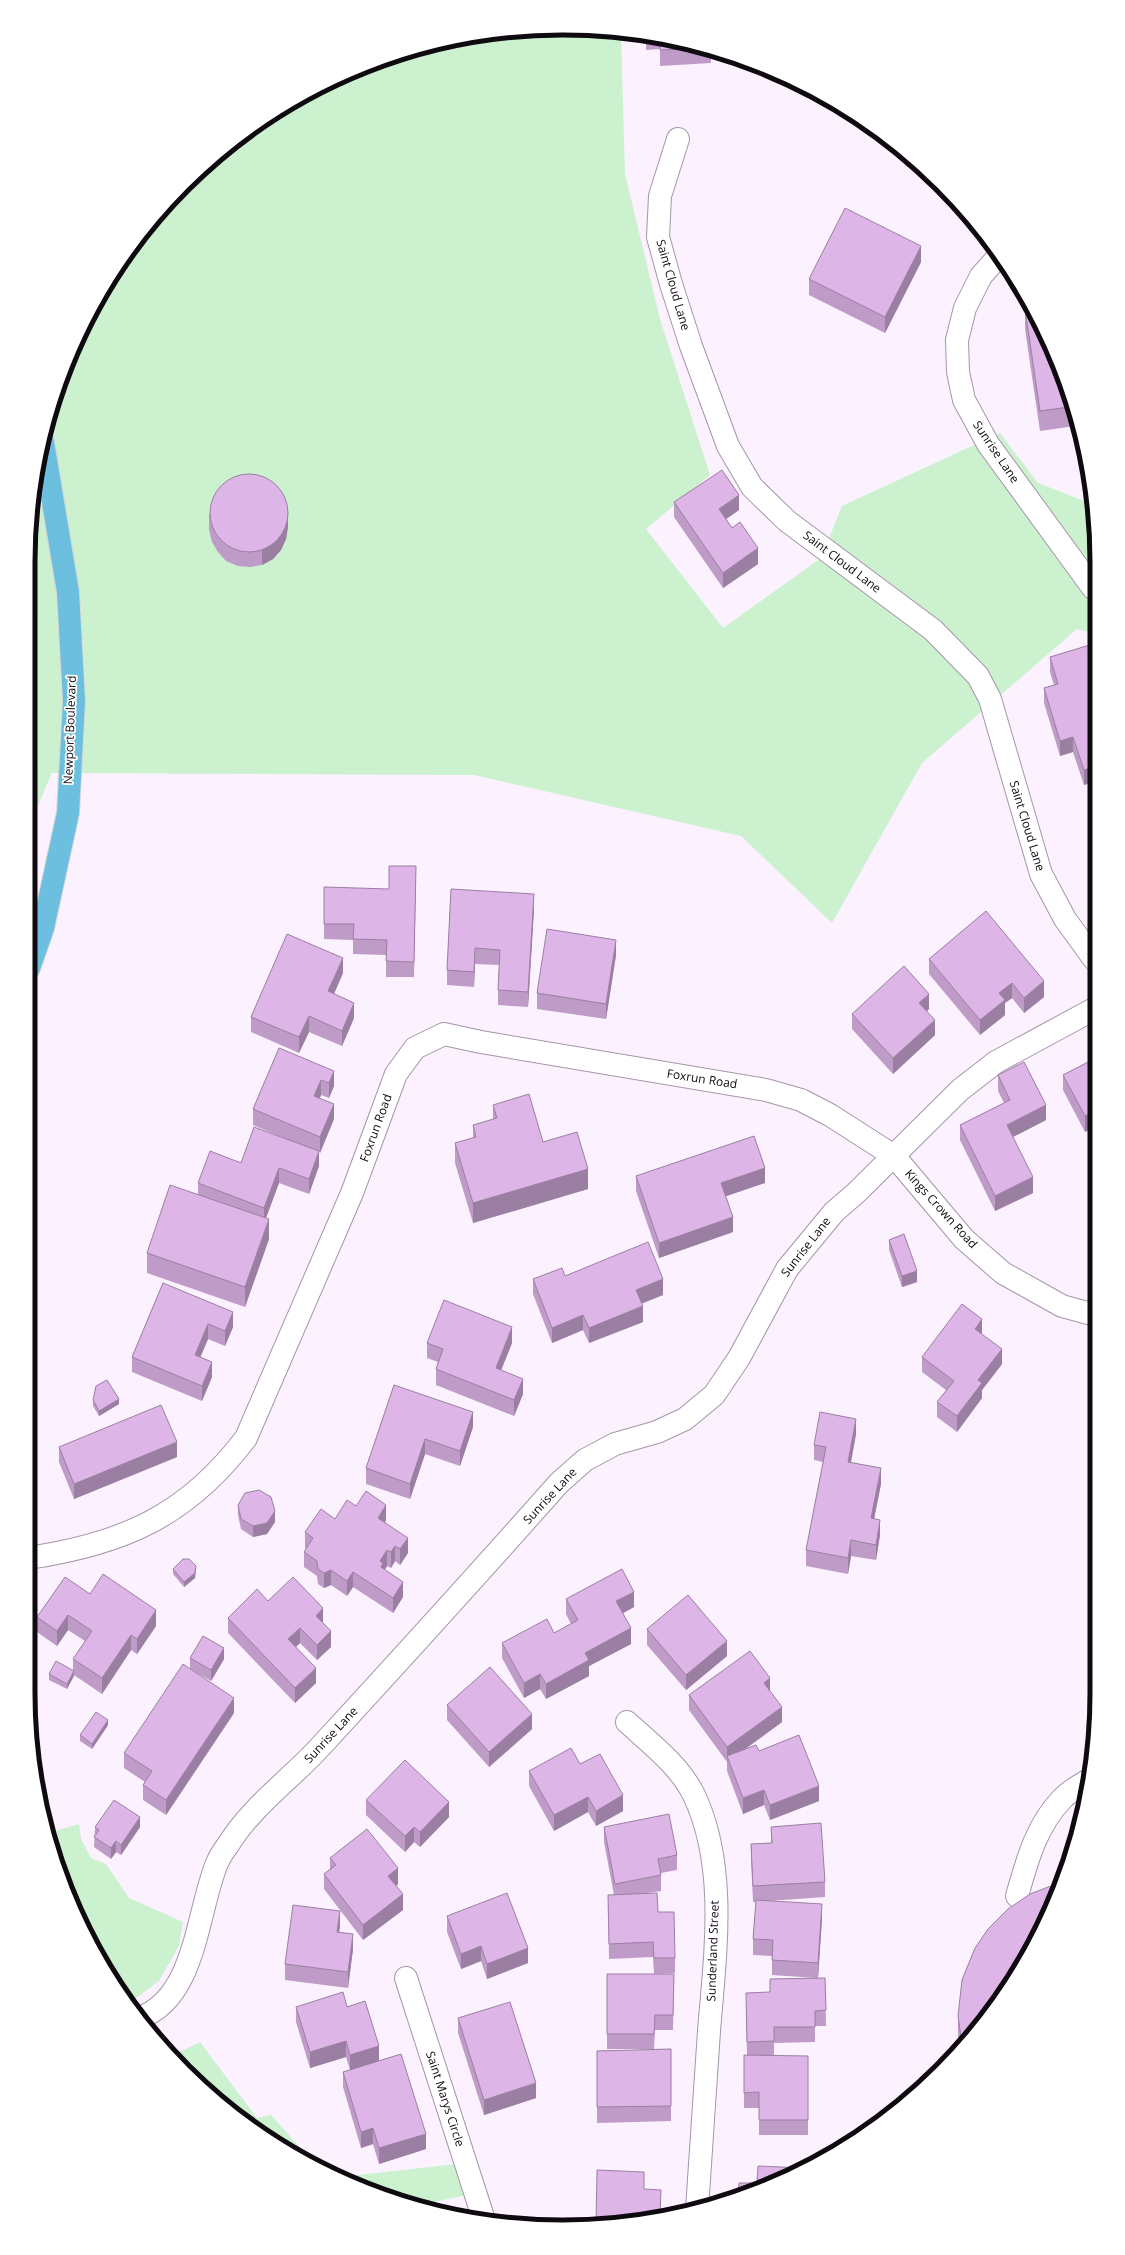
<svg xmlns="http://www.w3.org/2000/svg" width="1125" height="2255" viewBox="0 0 1125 2255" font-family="'Open Sans',sans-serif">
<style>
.green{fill:#cbf1cf}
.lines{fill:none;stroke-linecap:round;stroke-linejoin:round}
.minor-casing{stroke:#a595a9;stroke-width:24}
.major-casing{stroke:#d9d8d9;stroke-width:24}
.minor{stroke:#fff;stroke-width:22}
.major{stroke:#6dbfe0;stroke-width:22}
.wall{fill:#be9cc7}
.shaded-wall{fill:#9b7fa2}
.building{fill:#ddb5e7;stroke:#9b7fa2}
.labels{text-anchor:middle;stroke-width:3.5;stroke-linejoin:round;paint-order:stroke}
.street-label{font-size:12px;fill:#0f0910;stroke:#fff}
.rim{fill:none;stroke:#0f0910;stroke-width:5}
</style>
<rect width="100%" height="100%" fill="#fcf1ff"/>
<g class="green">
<polygon points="597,29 621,33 625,174 660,319 710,475 646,529 723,628 821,558 842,506 1000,433 1038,483 1092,504 1093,633 1077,629 922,763 832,923 741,836 474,775 52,773 29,826 29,528 46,424 83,326 138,237 210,161 295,100 390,56 493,33"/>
<polygon points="79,1824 81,1839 91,1858 106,1864 129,1898 183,1922 179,1946 159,1981 129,2003 99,1960 56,1865 48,1833"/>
<polygon points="200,2042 257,2118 271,2115 314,2163 266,2137 210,2094 173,2055"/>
<polygon points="457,2164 466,2195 421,2205 358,2186 340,2177"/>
</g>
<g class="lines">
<g class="minor-casing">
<g id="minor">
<polyline points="678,139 660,196 658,237 671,284 691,346 728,446 752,487 787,521 933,630 978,676 990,699 1041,874 1065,919 1094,959"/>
<polyline points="998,257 981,276 965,308 957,340 958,372 964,400 988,444 1093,588"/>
<path d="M28 1558C123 1544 187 1516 246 1438L352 1193 396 1074 415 1048 444 1034 481 1042 766 1090 801 1100 830 1115 894 1156 964 1239 1003 1273 1062 1306 1095 1315"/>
<path d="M627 1722C651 1744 679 1765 694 1795 728 1867 715 1955 709 2031 705 2091 701 2150 697 2209"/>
<path d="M1017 1896C1027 1861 1036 1826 1062 1799 1068 1792 1079 1786 1087 1781"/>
<polyline points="406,1978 484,2220"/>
<path d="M139 2018C196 1999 197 1911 217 1863 220 1856 224 1850 228 1845 251 1807 291 1779 321 1746 401 1659 481 1571 559 1483L585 1460 615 1444 657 1432 685 1419 714 1395 739 1358 787 1269 834 1212 856 1193 960 1090 996 1062 1094 1009"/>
</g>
</g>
<g class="major-casing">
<polyline id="major" points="29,968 43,928 68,813 74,701 68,592 43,442"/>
</g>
<use href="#minor" class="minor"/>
<use href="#major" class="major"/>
</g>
<g class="wall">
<polygon points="646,37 701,46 711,50 711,63 660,66 660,49 646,50"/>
<polygon points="921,262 885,333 809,295 809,279"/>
<polygon points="1025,309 1056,358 1075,426 1040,431 1025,329"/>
<polygon points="674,502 739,510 726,519 758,564 723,588 674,517"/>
<polygon points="209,514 288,527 286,539 281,550 273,559 262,565 250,567 238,566 226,561 218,552 212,542 209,530"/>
<polygon points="1093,644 1093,782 1084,785 1073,752 1060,756 1044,703 1044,688 1054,685 1050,672 1050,657"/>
<polygon points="416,881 414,977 386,977 386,955 353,954 353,940 324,939 324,924 389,889"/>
<polygon points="451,889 534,909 528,1007 498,1005 498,990 499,965 475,964 474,987 447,985 447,970"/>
<polygon points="616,955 606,1019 537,1009 537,993"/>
<polygon points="929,959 1044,981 1044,997 1024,1013 1012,998 1005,1003 1005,1015 980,1035 929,974"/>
<polygon points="343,973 334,994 354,1018 342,1046 309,1032 299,1053 251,1032 251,1017"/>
<polygon points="929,1009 927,1011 935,1035 893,1074 852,1029 852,1014"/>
<polygon points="1094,1036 1094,1127 1085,1132 1063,1090 1063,1075 1092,1060 1089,1054 1089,1039"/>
<polygon points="279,1048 334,1086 329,1098 321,1095 320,1098 334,1119 320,1153 319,1152 319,1166 309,1194 279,1183 266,1218 269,1239 245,1307 147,1273 147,1253 198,1195 198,1183 289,1140 253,1125 253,1109"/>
<polygon points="998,1075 1046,1120 1013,1137 1033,1193 995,1211 960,1140 960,1125 1004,1103 998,1091"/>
<polygon points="493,1105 543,1142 588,1189 473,1223 455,1163 455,1143 473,1138 473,1125 493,1119"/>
<polygon points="636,1176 765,1183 725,1196 733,1232 659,1258 636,1191"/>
<polygon points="889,1240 917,1282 902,1287 889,1250"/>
<polygon points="565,1276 663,1295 641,1303 643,1322 589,1343 583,1330 552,1343 533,1294 533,1279"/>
<polygon points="163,1283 233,1327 225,1346 208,1339 200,1357 212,1377 202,1401 132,1372 132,1357"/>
<polygon points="982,1334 1002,1364 982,1390 982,1398 957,1432 937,1417 937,1402 946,1390 922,1372 922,1357"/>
<polygon points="427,1343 512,1343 501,1370 523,1394 514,1416 436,1385 436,1369 438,1362 427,1358"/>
<polygon points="394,1385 473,1427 460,1466 425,1454 410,1499 366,1484 366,1468"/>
<polygon points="93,1400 119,1404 99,1416 93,1406"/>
<polygon points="856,1434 851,1463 881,1484 874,1519 880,1535 876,1560 851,1556 848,1574 806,1566 806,1550 823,1462 814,1460 814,1445"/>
<polygon points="59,1447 177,1457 74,1499 59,1462"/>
<polygon points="238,1505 275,1522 267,1534 253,1537 241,1529 238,1515"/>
<polygon points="356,1506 386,1520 385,1522 408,1553 400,1565 395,1561 391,1568 387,1566 385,1570 403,1597 393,1613 353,1587 347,1596 331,1585 324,1588 318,1584 317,1576 304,1567 304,1552 306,1548 305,1548 305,1532 335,1519"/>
<polygon points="173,1569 196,1571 195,1578 184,1587 173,1574"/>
<polygon points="90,1594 156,1626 137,1654 131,1650 102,1694 74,1675 67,1689 49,1680 49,1674 73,1670 73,1659 85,1641 68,1630 57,1646 37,1632 37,1617"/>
<polygon points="566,1599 634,1607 623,1613 631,1644 589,1666 589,1676 546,1699 540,1689 524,1698 502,1658 502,1643 554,1633 571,1624 566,1614"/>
<polygon points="268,1601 323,1624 331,1647 317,1660 300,1643 296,1647 316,1683 295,1703 228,1633 228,1618"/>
<polygon points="647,1629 727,1656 686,1690 647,1645"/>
<polygon points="190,1658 224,1659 211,1681 190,1669"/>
<polygon points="770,1691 782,1722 745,1749 759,1751 819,1801 770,1820 764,1805 743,1814 727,1771 727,1762 689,1710 689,1695"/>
<polygon points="447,1705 532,1729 489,1767 447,1720"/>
<polygon points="234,1713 166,1815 143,1800 143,1785 145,1782 124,1768 124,1753"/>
<polygon points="108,1725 92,1749 80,1741 80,1735"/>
<polygon points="580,1764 623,1811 596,1826 588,1812 554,1831 529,1786 529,1771"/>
<polygon points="366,1800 449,1817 420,1847 414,1842 405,1852 366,1815"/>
<polygon points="95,1827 140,1827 121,1855 116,1852 111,1859 94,1847"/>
<polygon points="604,1827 677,1855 677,1870 661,1873 661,1891 647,1893 658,1912 675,1958 675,1973 654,1974 653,1957 609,1959 608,1895 614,1895 604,1842"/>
<polygon points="771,1827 825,1882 825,1897 768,1901 822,1919 818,1978 825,1978 826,2026 815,2026 815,2042 774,2043 774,2056 808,2056 808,2135 759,2135 759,2108 744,2108 744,2055 747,2055 746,2008 770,1992 770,1979 816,1978 772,1975 772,1956 753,1955 753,1939 756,1902 753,1902 751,1860 751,1844 771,1843"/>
<polygon points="330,1858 398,1884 396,1886 403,1910 363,1940 324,1889 324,1874 330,1869"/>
<polygon points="447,1916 528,1963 487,1979 481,1961 461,1969 447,1932"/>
<polygon points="340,1926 339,1932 353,1949 348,1988 285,1980 285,1964"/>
<polygon points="607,1974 674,1974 673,2030 655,2030 654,2049 607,2049"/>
<polygon points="1007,1990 960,2047 958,2036 958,2016"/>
<polygon points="296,2007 347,2007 379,2061 426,2149 379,2164 373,2144 361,2148 343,2087 343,2072 350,2070 346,2057 310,2068 296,2022"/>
<polygon points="458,2018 536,2098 484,2115 458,2033"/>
<polygon points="671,2049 671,2121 597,2123 597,2051"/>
</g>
<g class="shaded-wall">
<polygon points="921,246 921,262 885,333 885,317"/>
<polygon points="739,495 739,510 719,524 719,509"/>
<polygon points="288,511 288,527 286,539 281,550 273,559 262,565 262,550"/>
<polygon points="758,548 758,564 723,588 723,573"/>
<polygon points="1073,737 1073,752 1060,756 1060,741"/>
<polygon points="1093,767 1093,782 1084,785 1084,770"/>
<polygon points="534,894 534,909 528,1007 528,992"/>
<polygon points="616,940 616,955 606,1019 606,1004"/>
<polygon points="475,948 475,964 474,987 474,972"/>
<polygon points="343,958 343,973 328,1007 328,991"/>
<polygon points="1044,981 1044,997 1024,1013 1024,998"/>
<polygon points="1012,983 1012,998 1005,1003 1005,1015 980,1035 980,1020 999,993"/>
<polygon points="929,994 929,1009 919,1019 919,1003"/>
<polygon points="354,1003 354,1018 342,1046 342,1031"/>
<polygon points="309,1016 309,1032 299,1053 299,1037"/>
<polygon points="935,1020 935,1035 893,1074 893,1058"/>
<polygon points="334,1071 334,1086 329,1098 329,1083"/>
<polygon points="321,1080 321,1095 314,1111 314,1096"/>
<polygon points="334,1104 334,1119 320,1153 320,1137"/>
<polygon points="1046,1105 1046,1120 1007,1140 1007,1125"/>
<polygon points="1094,1111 1094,1127 1085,1132 1085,1116"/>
<polygon points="319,1151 319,1166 309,1194 309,1179"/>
<polygon points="279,1168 279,1183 264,1223 264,1208"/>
<polygon points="765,1168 765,1183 721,1198 721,1183"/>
<polygon points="588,1169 588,1189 473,1223 473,1203"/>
<polygon points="1033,1177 1033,1193 995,1211 995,1196"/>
<polygon points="733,1217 733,1232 659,1258 659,1243"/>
<polygon points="269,1219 269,1239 245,1307 245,1287"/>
<polygon points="917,1271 917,1282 902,1287 902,1276"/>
<polygon points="663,1279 663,1295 636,1306 636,1290"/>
<polygon points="643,1306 643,1322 589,1343 589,1328"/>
<polygon points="233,1312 233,1327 225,1346 225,1331"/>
<polygon points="583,1315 583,1330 552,1343 552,1328"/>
<polygon points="982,1319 982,1335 975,1329"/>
<polygon points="208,1324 208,1339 195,1370 195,1355"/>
<polygon points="512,1327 512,1343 496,1383 496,1368"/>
<polygon points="1002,1349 1002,1364 982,1390 982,1398 957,1432 957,1416 978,1380"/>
<polygon points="212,1362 212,1377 202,1401 202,1386"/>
<polygon points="523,1379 523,1394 514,1416 514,1400"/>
<polygon points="119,1399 119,1404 99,1416 99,1411"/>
<polygon points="473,1412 473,1427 460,1466 460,1451"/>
<polygon points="856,1419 856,1434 848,1477 848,1462"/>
<polygon points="425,1439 425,1454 410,1499 410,1484"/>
<polygon points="177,1442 177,1457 74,1499 74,1484"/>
<polygon points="881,1468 881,1484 871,1534 871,1518"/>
<polygon points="386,1505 386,1520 378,1533 378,1518"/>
<polygon points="275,1511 275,1522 267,1534 253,1537 253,1526"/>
<polygon points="880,1520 880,1535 876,1560 876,1545"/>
<polygon points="408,1538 408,1553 400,1565 400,1549"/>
<polygon points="851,1540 851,1556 848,1574 848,1558"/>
<polygon points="395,1546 395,1561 391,1568 391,1552"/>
<polygon points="387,1550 387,1566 383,1572 383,1579 380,1561"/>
<polygon points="196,1566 195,1578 184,1587 184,1582"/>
<polygon points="331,1570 331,1585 324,1588 324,1573"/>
<polygon points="353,1572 353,1587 347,1596 347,1581"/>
<polygon points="403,1582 403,1597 393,1613 393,1598"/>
<polygon points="634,1592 634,1607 616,1617 616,1601"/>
<polygon points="323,1608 323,1624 316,1616"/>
<polygon points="156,1610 156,1626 137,1654 137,1639"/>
<polygon points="68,1615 68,1630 57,1646 57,1631"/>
<polygon points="300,1628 300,1643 288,1654 288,1639"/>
<polygon points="631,1628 631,1644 589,1666 589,1676 546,1699 546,1684 585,1653"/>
<polygon points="331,1631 331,1647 317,1660 317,1645"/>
<polygon points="131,1635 131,1650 102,1694 102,1678"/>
<polygon points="727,1641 727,1656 686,1690 686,1675"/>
<polygon points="224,1648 224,1659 211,1681 211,1670"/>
<polygon points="316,1668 316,1683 295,1703 295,1688"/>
<polygon points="74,1671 74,1676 67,1689 67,1684"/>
<polygon points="540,1674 540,1689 524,1698 524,1683"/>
<polygon points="770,1678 770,1694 764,1683"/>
<polygon points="234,1698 234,1713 166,1815 166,1800"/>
<polygon points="782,1707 782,1722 729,1761 727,1757 727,1747"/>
<polygon points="532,1714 532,1729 489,1767 489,1752"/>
<polygon points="108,1720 108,1725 92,1749 92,1744"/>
<polygon points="819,1786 819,1801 770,1820 770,1805"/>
<polygon points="764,1790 764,1805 743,1814 743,1798"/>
<polygon points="623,1795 623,1811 596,1826 596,1811"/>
<polygon points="588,1797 588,1812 554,1831 554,1815"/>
<polygon points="449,1802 449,1817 420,1847 420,1832"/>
<polygon points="140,1817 140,1827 121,1855 121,1845"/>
<polygon points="414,1827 414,1842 405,1852 405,1836"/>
<polygon points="116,1841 116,1852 111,1859 111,1848"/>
<polygon points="398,1868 398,1884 388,1892 388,1876"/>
<polygon points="403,1894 403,1910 363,1940 363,1925"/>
<polygon points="822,1904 822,1919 818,1978 818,1963"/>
<polygon points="340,1911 340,1926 337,1947 337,1932"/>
<polygon points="353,1934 353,1949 348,1988 348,1972"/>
<polygon points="481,1946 481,1961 461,1969 461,1954"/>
<polygon points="528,1948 528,1963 487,1979 487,1964"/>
<polygon points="346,2041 346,2057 310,2068 310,2052"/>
<polygon points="379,2046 379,2062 350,2071 350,2055"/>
<polygon points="536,2083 536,2098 484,2115 484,2100"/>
<polygon points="373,2128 373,2144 361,2148 361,2132"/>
<polygon points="426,2134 426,2149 379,2164 379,2148"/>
</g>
<g class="building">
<polygon points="660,39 701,46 706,48 660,50"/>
<polygon points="845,208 921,246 885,317 809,279"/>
<polygon points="1025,309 1028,309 1056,358 1069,407 1040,411"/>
<polygon points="722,470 739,495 719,509 732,528 740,522 758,548 723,573 674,502"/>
<circle cx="249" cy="513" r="39"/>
<polygon points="1093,644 1093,767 1084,770 1073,737 1060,741 1044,688 1058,684 1050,657"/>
<polygon points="389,866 416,866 414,962 386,961 387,940 353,939 354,924 324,924 324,887 389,889"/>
<polygon points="451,889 534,894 528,992 498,990 500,950 475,948 474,972 447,970"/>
<polygon points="986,911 1044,981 1024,998 1012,983 999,993 1005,1000 980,1020 929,959"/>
<polygon points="547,929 616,940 606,1004 537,993"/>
<polygon points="287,934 343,958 328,991 354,1003 342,1031 309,1016 299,1037 251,1017"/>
<polygon points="904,966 929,994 919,1003 935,1020 893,1058 852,1014"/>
<polygon points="1094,1036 1094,1049 1089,1039"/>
<polygon points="279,1048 334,1071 329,1083 321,1080 314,1096 334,1104 320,1137 253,1109"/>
<polygon points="1094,1059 1094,1111 1085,1116 1063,1075"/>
<polygon points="1024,1062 1046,1105 1007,1125 1033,1177 995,1196 960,1125 1010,1100 998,1075"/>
<polygon points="529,1094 543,1142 577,1132 588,1169 473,1203 455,1143 476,1137 473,1125 497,1118 493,1105"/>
<polygon points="254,1127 319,1151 309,1179 279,1168 264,1208 198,1183 210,1151 241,1163"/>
<polygon points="754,1136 765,1168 721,1183 733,1217 659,1243 636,1176"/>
<polygon points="170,1185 269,1219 245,1287 147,1253"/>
<polygon points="904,1234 917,1271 902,1276 889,1240"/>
<polygon points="648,1242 663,1279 636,1290 643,1306 589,1328 583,1315 552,1328 533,1279 562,1268 565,1276"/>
<polygon points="163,1283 233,1312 225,1331 208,1324 195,1355 212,1362 202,1386 132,1357"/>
<polygon points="444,1300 512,1327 496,1368 523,1379 514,1400 436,1369 443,1349 427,1343"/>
<polygon points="962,1304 982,1319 975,1329 1002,1349 978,1380 982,1383 957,1416 937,1402 954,1381 922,1357"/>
<polygon points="107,1380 119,1399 99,1411 93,1400 96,1386"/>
<polygon points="394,1385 473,1412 460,1451 425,1439 410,1484 366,1468"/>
<polygon points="161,1405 177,1442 74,1484 59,1447"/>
<polygon points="820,1412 856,1419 848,1462 881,1468 871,1518 880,1520 876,1545 851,1540 848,1558 806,1550 826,1447 814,1445"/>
<polygon points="259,1490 271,1497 275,1511 267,1523 253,1526 241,1519 238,1505 245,1493"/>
<polygon points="366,1491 386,1505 378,1518 408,1538 400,1549 395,1546 391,1552 387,1550 380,1561 383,1563 381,1567 403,1582 393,1598 353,1572 347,1581 331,1570 324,1573 318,1569 317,1561 304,1552 313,1538 305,1532 321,1509 335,1519 347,1500 356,1506"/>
<polygon points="183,1559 189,1559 196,1566 195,1573 184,1582 173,1569"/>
<polygon points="622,1569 634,1592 616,1601 631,1628 585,1653 589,1660 546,1684 540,1674 524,1683 502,1643 547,1619 554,1633 578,1620 566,1599"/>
<polygon points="103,1574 156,1610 137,1639 131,1635 102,1678 73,1659 92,1631 68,1615 57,1631 37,1617 65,1577 90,1594"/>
<polygon points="293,1577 323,1608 316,1616 331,1631 317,1645 300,1628 288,1639 316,1668 295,1688 228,1618 257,1589 268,1601"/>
<polygon points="688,1595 727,1641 686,1675 647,1629"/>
<polygon points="203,1636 224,1648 211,1670 190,1658"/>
<polygon points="750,1651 770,1678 764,1683 782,1707 727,1747 689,1695"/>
<polygon points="56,1661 74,1671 67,1684 49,1674"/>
<polygon points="183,1664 234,1698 166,1800 143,1785 152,1771 124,1753"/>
<polygon points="490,1667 532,1714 489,1752 447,1705"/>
<polygon points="96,1712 108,1720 92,1744 80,1735"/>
<polygon points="799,1735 819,1786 770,1805 764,1790 743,1798 727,1756 756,1745 759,1751"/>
<polygon points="571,1748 580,1764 600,1754 623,1795 596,1811 588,1797 554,1815 529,1771"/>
<polygon points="405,1760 449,1802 420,1832 414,1827 405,1836 366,1800"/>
<polygon points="114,1800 140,1817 121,1845 116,1841 111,1848 94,1837 99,1830 95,1827"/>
<polygon points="669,1814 677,1855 658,1859 661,1875 615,1884 604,1827"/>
<polygon points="821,1823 825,1882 753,1886 751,1844 772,1843 771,1827"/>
<polygon points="367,1829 398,1868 388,1876 403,1894 363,1925 324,1874 336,1865 330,1858"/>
<polygon points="1059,1883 1042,1929 1007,1990 962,2044 958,2016 962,1980 975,1948 988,1929 1008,1909 1030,1894 1056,1884"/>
<polygon points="507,1893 528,1948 487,1964 481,1946 461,1954 447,1916"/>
<polygon points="657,1893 658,1912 674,1912 675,1958 654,1958 653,1942 609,1944 608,1895"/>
<polygon points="756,1900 822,1904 818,1963 772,1960 773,1940 753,1939"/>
<polygon points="293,1905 340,1911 337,1932 353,1934 348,1972 285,1964"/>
<polygon points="607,1974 674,1974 673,2015 655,2015 654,2034 607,2034"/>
<polygon points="825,1978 826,2010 815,2011 815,2027 774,2027 774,2041 747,2042 746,1993 770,1992 770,1979"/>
<polygon points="343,1992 347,2007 365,2001 379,2046 350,2055 346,2041 310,2052 296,2007"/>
<polygon points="510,2002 536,2083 484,2100 458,2018"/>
<polygon points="671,2049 671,2106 597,2107 597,2051"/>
<polygon points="401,2054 426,2134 379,2148 373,2128 361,2132 343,2072"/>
<polygon points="744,2055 808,2056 808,2120 759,2120 759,2092 744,2093"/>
<polygon points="758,2166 803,2168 803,2169 799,2172 738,2195 739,2183 757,2183"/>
<polygon points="597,2170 644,2172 644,2189 661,2190 660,2217 632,2222 596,2224"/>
</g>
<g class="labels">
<g class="street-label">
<text transform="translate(673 285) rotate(74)" y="4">Saint Cloud Lane</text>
<text transform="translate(996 452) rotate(56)" y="4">Sunrise Lane</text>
<text transform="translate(842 562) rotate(37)" y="4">Saint Cloud Lane</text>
<text transform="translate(70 730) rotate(-88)" y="4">Newport Boulevard</text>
<text transform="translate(1027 826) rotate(73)" y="4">Saint Cloud Lane</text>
<text transform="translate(702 1079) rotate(9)" y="4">Foxrun Road</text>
<text transform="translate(376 1128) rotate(-70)" y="4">Foxrun Road</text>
<text transform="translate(941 1209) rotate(48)" y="4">Kings Crown Road</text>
<text transform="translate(806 1247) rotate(-52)" y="4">Sunrise Lane</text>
<text transform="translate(550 1496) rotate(-47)" y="4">Sunrise Lane</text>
<text transform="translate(331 1735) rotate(-47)" y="4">Sunrise Lane</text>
<text transform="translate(713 1951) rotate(-88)" y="4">Sunderland Street</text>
<text transform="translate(445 2099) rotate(72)" y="4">Saint Marys Circle</text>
</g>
</g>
<path d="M0 0H1125V2255H0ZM562 35H563A527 527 0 0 1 1090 562V1693A527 527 0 0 1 563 2220H562A527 527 0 0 1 35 1693V562A527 527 0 0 1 562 35Z" fill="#fff" fill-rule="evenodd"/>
<path class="rim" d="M562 35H563A527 527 0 0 1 1090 562V1693A527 527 0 0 1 563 2220H562A527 527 0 0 1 35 1693V562A527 527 0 0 1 562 35Z"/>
</svg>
